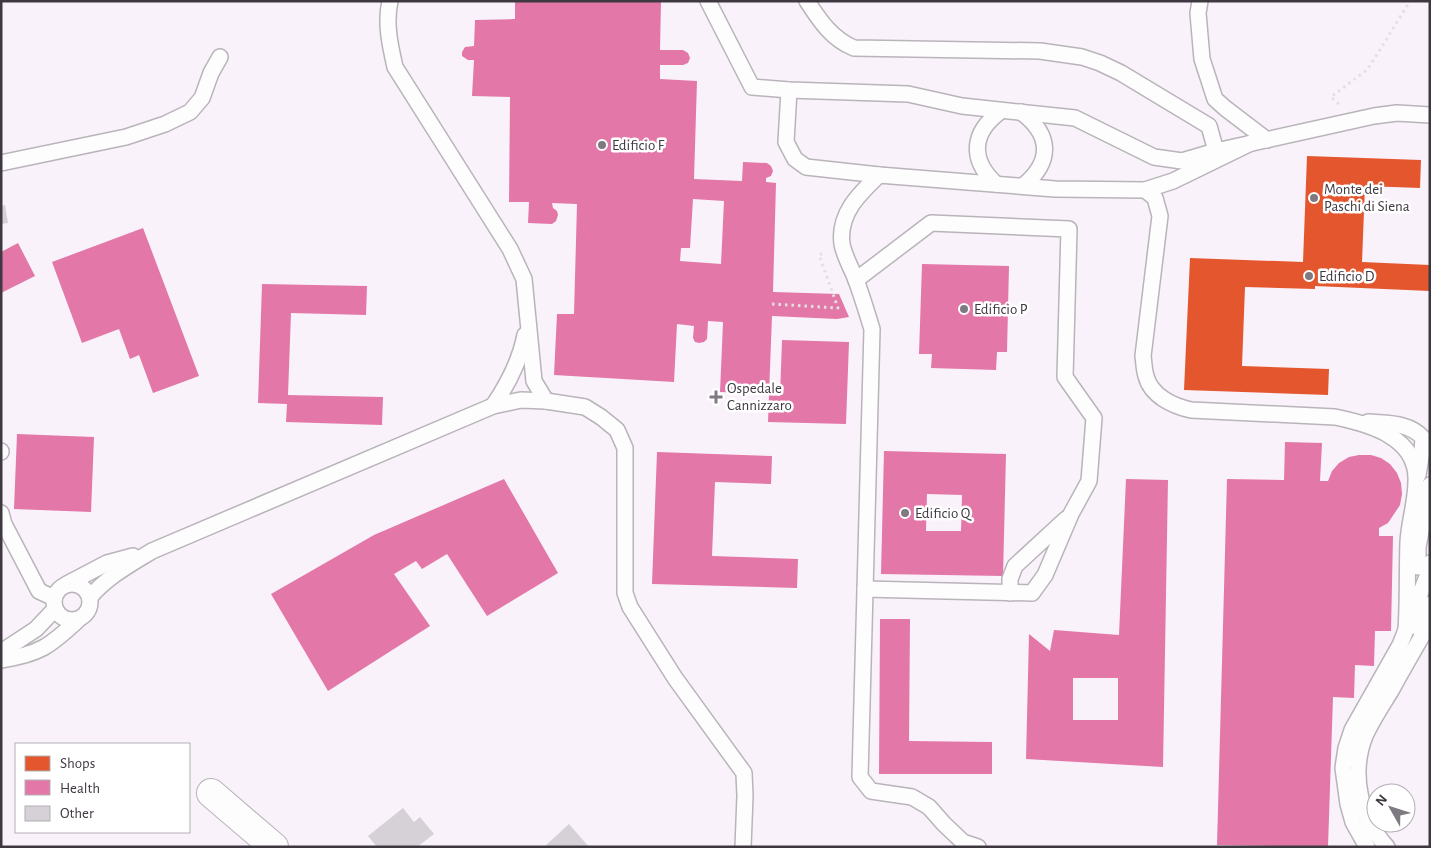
<svg xmlns="http://www.w3.org/2000/svg" width="1431" height="848" viewBox="0 0 1431 848" font-family="'Alegreya Sans',sans-serif">
<style>
.shops{fill:#e4572e}
.health{fill:#e377a8;fill-rule:evenodd}
.building{fill:#d6d0d7}
.lines{fill:none;stroke-linecap:round;stroke-linejoin:round}
.lane-casing{stroke:#b9b3ba;stroke-width:18}
.street-casing{stroke:#b9b3ba;stroke-width:30}
.path{stroke:#e2e0e2;stroke-width:3;stroke-dasharray:2.5 4;stroke-linecap:butt}
.lane{stroke:#fefdfe;stroke-width:15}
.street{stroke:#fefdfe;stroke-width:28}
.poi-dot{fill:#7f7981;stroke:#fff;stroke-width:2}
.labels{text-anchor:middle;stroke-width:5;stroke-linejoin:round;paint-order:stroke}
.poi-label{font-size:15px;fill:#3e3840;stroke:#fff;text-anchor:start}
</style>
<rect width="100%" height="100%" fill="#f9f2fa"/>
<polygon class="shops" points="1307,156 1421,160 1420,188 1365,186 1362,262 1430,265 1430,291 1315,286 1315,289 1245,287 1242,366 1329,369 1328,395 1184,390 1190,258 1303,262"/>
<g class="health">
<path d="M515 1H661L660 50H683L688 53 690 58 688 63 683 65H660V79L697 81 694 179 742 181 743 162 767 163 771 166 773 171 771 176 766 178V182L776 183 773 292 839 294 849 317 837 319 772 316 769 394 720 392 723 322 708 321 707 339 704 342 699 343 695 342 693 338 694 326 677 324 674 382 554 375 557 314H574L577 204 552 203 553 208 557 211 558 215 556 221 552 224 528 223 529 202H509L510 97 472 96 474 60H468L462 56V52L465 47 474 46 475 20 515 19ZM693 199 724 201 721 264 680 261 681 248H690Z"/>
<polygon points="143,228 199,376 153,393 139,355 130,359 119,329 82,343 52,262"/>
<polygon points="18,243 35,276 1,293 1,252"/>
<polygon points="922,264 1009,266 1007,352 997,352 996,370 931,368 932,354 919,354"/>
<polygon points="262,284 367,286 366,315 291,313 288,395 383,397 382,425 286,422 287,404 258,403"/>
<polygon points="782,340 849,342 846,424 768,422 769,395 780,396"/>
<polygon points="17,434 94,437 91,512 14,509"/>
<polygon points="1285,442 1322,443 1320,481 1328,481 1332,471 1339,463 1349,457 1359,455 1371,455 1381,458 1390,464 1397,473 1401,483 1402,494 1400,505 1388,523 1379,528 1379,536 1393,536 1391,631 1375,631 1374,666 1355,665 1354,698 1333,697 1328,847 1217,845 1227,479 1284,480"/>
<path d="M884 451 1006 454 1003 576 881 574ZM927 494 962 495 961 531H926Z"/>
<polygon points="657,452 772,456 771,484 715,482 712,556 798,559 797,588 652,584"/>
<polygon points="504,479 558,573 487,616 447,554 422,569 416,561 394,574 430,626 328,691 271,594 374,535"/>
<path d="M1126 479 1168 480 1163 767 1026 759 1029 634 1050 651 1054 630 1119 635ZM1073 678H1118V720H1073Z"/>
<polygon points="880,619 910,619 909,741 992,742 992,774 879,774"/>
</g>
<g class="building">
<polygon points="5,205 8,223 1,224 1,206"/>
<polygon points="403,808 414,822 420,817 434,834 417,847 377,847 368,836"/>
<polygon points="569,824 589,847 544,847"/>
</g>
<g class="lines">
<g class="lane-casing">
<g id="lane">
<path d="M390 1C385 23 390 45 395 67L510 249 524 279 534 381 546 401"/>
<polyline points="708,1 752,87 789,90 908,94 962,106 1075,118 1154,157 1182,161 1216,151 1374,116 1397,113 1430,115"/>
<path d="M807 1C820 21 832 39 854 48L1040 51 1082 57 1100 63 1121 73 1209 126 1216 151"/>
<polyline points="1200,1 1198,13 1202,59 1215,99 1225,108 1267,140"/>
<polyline points="789,90 786,142 795,159 806,167 879,175"/>
<path d="M1021 112C1052 135 1052 162 1023 186"/>
<polyline points="1,163 126,137 165,124 190,112 202,98 211,73 220,57"/>
<path d="M996 184C969 159 972 132 1001 111"/>
<path d="M1145 190 1155 198 1160 216 1143 356C1144 363 1144 370 1146 376 1151 396 1173 406 1191 410L1335 417C1370 424 1418 438 1416 481 1416 502 1409 522 1408 542 1407 571 1408 601 1406 630"/>
<polyline points="856,280 931,223 1069,229 1065,377 1094,418 1089,481 1071,514 1045,575 1032,593 865,589"/>
<path d="M493 406C508 384 520 361 525 335"/>
<path d="M1368 422C1388 424 1409 422 1423 438L1422 451 1418 475"/>
<polyline points="1,452 1,451"/>
<polyline points="1,513 4,524 39,591 54,598"/>
<polyline points="1418,567 1418,547 1430,485"/>
<circle cx="72" cy="602" r="18"/>
<polyline points="67,584 107,563 133,556"/>
<polyline points="1010,593 1010,579 1015,566 1066,519"/>
<path d="M90 597C107 577 129 565 152 551L493 406 521 400 546 401 585 407 601 417 617 430 625 448V593L630 607 675 678 744 773 745 796 743 847"/>
<polyline points="1420,630 1430,604"/>
<polyline points="1,652 36,629 55,609"/>
<path d="M1 660C40 654 50 646 78 620"/>
<path d="M978 847 963 842 944 824 929 807 912 797 871 791 860 777 872 329C867 313 862 296 856 280 852 269 844 256 842 244 838 214 859 194 879 175L1055 189 1145 190 1173 181 1251 143"/>
<polyline points="1367,847 1353,822 1348,804 1343,768 1346,748 1352,730 1400,645 1428,574 1430,563"/>
<path d="M1387 847C1360 818 1350 774 1365 736 1372 720 1383 704 1392 689 1404 667 1417 645 1430 622"/>
</g>
</g>
<g class="street-casing">
<polyline id="street" points="211,793 274,847"/>
</g>
<g class="path">
<polyline points="1339,104 1331,97 1368,69 1410,1"/>
<polyline points="772,304 838,308 819,255 826,252"/>
</g>
<use href="#lane" class="lane"/>
<use href="#street" class="street"/>
</g>
<g class="poi-dot">
<circle cx="602" cy="145" r="5"/>
<circle cx="1314" cy="198" r="5"/>
<circle cx="1309" cy="276" r="5"/>
<circle cx="964" cy="309" r="5"/>
<path d="M713.5 389.5h5v5h5v5h-5v5h-5v-5h-5v-5h5z"/>
<circle cx="905" cy="513" r="5"/>
</g>
<g class="labels">
<g class="poi-label">
<text x="612" y="150">Edificio F</text>
<text x="1324" y="194">Monte dei<tspan x="1324" dy="17">Paschi di Siena</tspan></text>
<text x="1319" y="281">Edificio D</text>
<text x="974" y="314">Edificio P</text>
<text x="727" y="393">Ospedale<tspan x="727" dy="17">Cannizzaro</tspan></text>
<text x="915" y="518">Edificio Q</text>
</g>
</g>
<rect width="1431" height="848" fill="none" stroke="#3e3840" stroke-width="5"/>
<rect x="15" y="743" width="175" height="90" fill="#ffffff" stroke="#b2afb3"/>
<rect x="25" y="756" width="25" height="15" fill="#e4572e" stroke="#b2afb3"/>
<text x="60" y="768" font-size="15" fill="#3e3840">Shops</text>
<rect x="25" y="780" width="25" height="15" fill="#e377a8" stroke="#b2afb3"/>
<text x="60" y="793" font-size="15" fill="#3e3840">Health</text>
<rect x="25" y="806" width="25" height="15" fill="#d6d0d7" stroke="#b2afb3"/>
<text x="60" y="818" font-size="15" fill="#3e3840">Other</text>
<g transform="translate(1391 808) rotate(309)"><circle r="24" fill="#ffffff" stroke="#b2afb3"/>
<path d="M0-4L9 19L0 12L-9 19Z" fill="#7f7981"/>
<text y="-8" font-size="14" font-weight="bold" text-anchor="middle" fill="#3e3840">N</text>
</g>
</svg>
